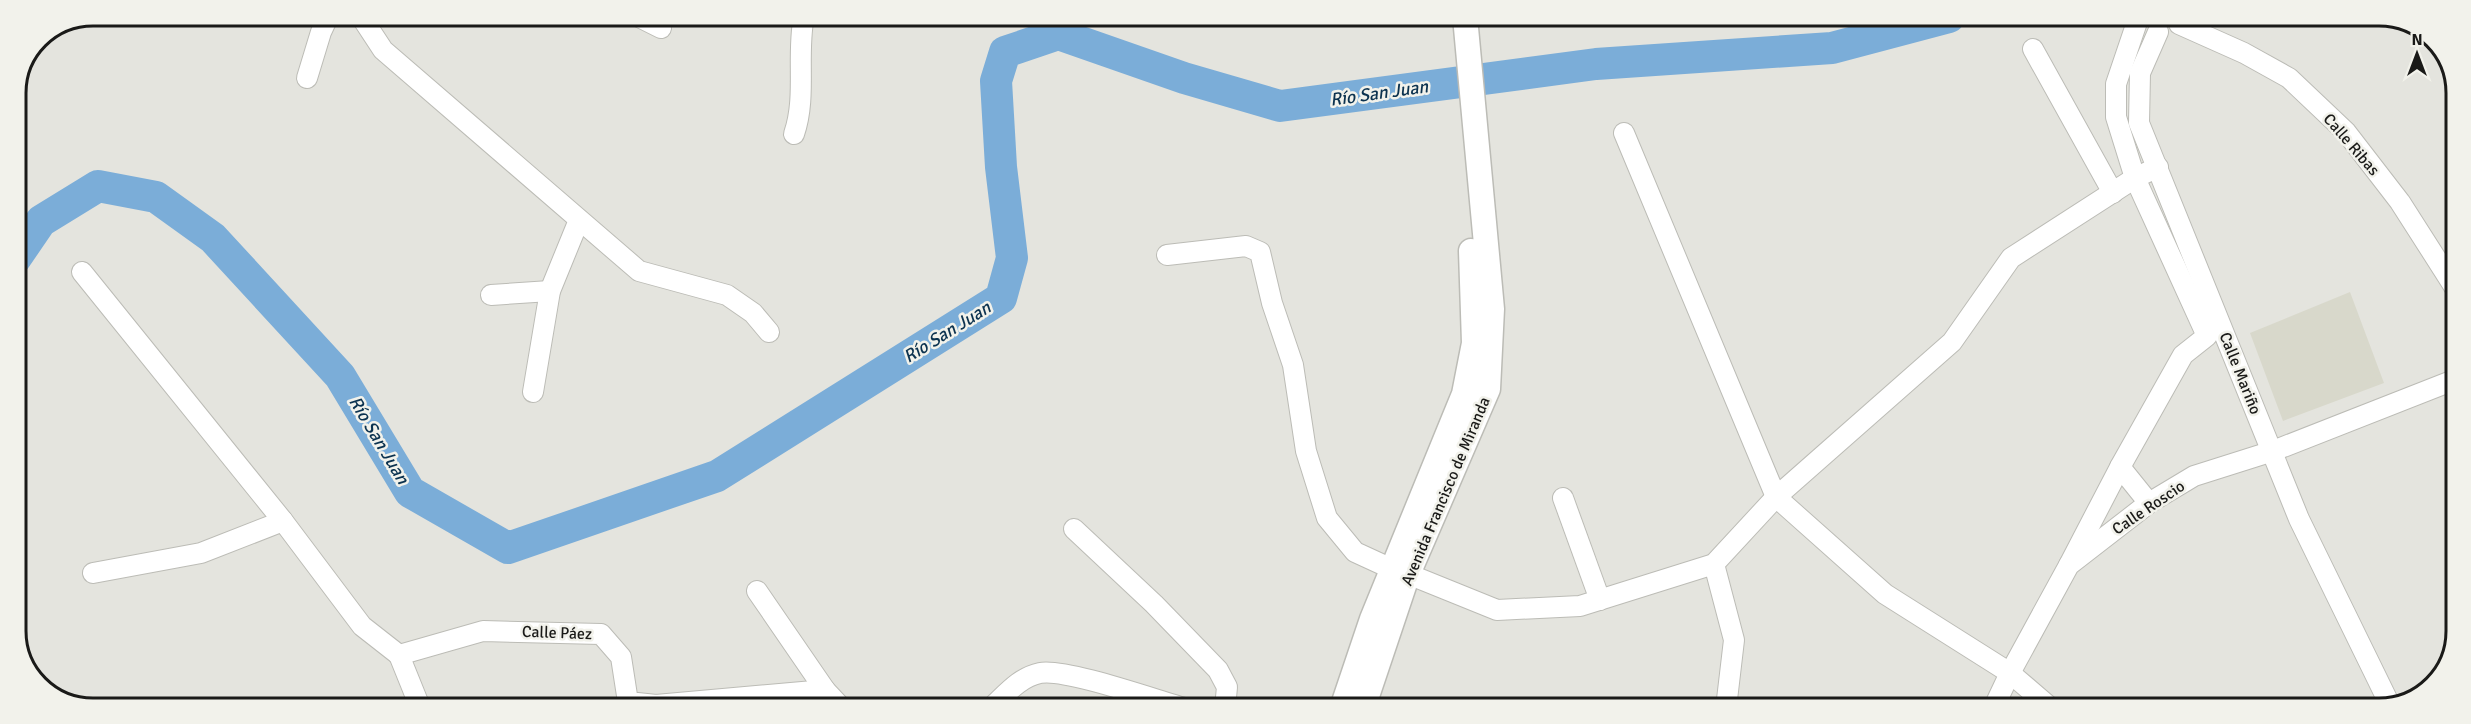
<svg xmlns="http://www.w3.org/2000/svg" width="2471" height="724" viewBox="0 0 2471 724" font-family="Signika,sans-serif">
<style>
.built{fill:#d8d8cb}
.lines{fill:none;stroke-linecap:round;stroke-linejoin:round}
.river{stroke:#7badd8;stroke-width:32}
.minor-casing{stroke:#bcbcb6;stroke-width:22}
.major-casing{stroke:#bcbcb6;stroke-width:27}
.minor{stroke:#fff;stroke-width:20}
.major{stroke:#fff;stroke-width:24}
.labels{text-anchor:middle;stroke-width:5;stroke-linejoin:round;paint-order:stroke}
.street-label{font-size:16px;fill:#1a1a18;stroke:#f2f2eb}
.water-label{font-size:18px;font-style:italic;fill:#0b324f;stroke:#f2f2eb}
.rim{fill:none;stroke:#1a1a18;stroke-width:3}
</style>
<rect width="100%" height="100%" fill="#e4e4de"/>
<polygon class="built" points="2350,292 2384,383 2283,421 2250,333"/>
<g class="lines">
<polyline class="river" points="15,259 41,221 98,186 156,197 213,238 340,376 410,492 508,548 717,476 1001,298 1012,258 1001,167 996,81 1005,52 1058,34 1184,78 1280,106 1596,64 1832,48 1949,17"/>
<g class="minor-casing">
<g id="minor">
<polyline points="360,15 383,50 639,271 727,295 753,313 769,332"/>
<polyline points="637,16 661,28"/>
<polyline points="2179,24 2244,53 2289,78 2346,132 2400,202 2455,288"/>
<polyline points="2158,32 2140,73 2139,123 2299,519 2390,705"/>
<polyline points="2033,49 2113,193"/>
<polyline points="307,78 321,32 329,15"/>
<polyline points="1624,133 1776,497 1885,594 2010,673 2052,709"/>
<path d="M794 134C807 97 796 54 804 16"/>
<polyline points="1167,255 1246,246 1260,252 1272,303 1293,365 1306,451 1327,518 1355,552 1392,569"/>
<polyline points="82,272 283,521 362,626 399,655"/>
<polyline points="491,295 550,291"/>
<polyline points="533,392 550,291 579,220"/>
<polyline points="2120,467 2149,503"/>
<polyline points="1563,498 1600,600"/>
<polyline points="1074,529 1154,604 1218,670 1227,687 1225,708"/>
<polyline points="1714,564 1734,640 1726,708"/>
<polyline points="2069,565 2120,467 2183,355 2207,336 2135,178 2116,117 2116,84 2137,22"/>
<polyline points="93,573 201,553 283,521"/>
<polyline points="1408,574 1497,610 1580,606 1714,564 1776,497 1952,342 2011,258 2135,178 2158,167"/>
<polyline points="757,591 825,690 815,707"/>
<polyline points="399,655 483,631 601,634 621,657 628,702 656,705 825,690 841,707"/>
<polyline points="399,655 420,707"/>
<path d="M992 707C1006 694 1020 677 1040 673 1065 668 1155 700 1184 708"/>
<polyline points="1993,709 2010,673 2069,565 2149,503 2194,476 2273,451 2454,380"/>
</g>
</g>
<g class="major-casing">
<g id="major">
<polyline points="1342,708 1372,619 1464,394 1474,343 1471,251"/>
<polyline points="1363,708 1408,574 1488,389 1492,309 1465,17"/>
</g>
</g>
<use href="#minor" class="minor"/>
<use href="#major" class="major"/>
</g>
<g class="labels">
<g class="street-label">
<text transform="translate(2352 144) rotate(49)" y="6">Calle Ribas</text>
<text transform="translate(2241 373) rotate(68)" y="6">Calle Mariño</text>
<text transform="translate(1445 491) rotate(-67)" y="6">Avenida Francisco de Miranda</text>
<text transform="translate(2148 507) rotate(-34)" y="6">Calle Roscio</text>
<text transform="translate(557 632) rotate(2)" y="6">Calle Páez</text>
</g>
<g class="water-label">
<text transform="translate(1379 93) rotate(-8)" y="6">Río San Juan</text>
<text transform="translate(947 332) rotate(-32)" y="6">Río San Juan</text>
<text transform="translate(379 440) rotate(59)" y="6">Río San Juan</text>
</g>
</g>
<path d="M0 0H2471V724H0ZM93 26H2379A67 67 0 0 1 2446 93V631A67 67 0 0 1 2379 698H93A67 67 0 0 1 26 631V93A67 67 0 0 1 93 26Z" fill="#f2f2eb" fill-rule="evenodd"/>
<path class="rim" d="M93 26H2379A67 67 0 0 1 2446 93V631A67 67 0 0 1 2379 698H93A67 67 0 0 1 26 631V93A67 67 0 0 1 93 26Z"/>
<g transform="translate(2417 54)" stroke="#f2f2eb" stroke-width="4.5" paint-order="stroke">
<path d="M0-4.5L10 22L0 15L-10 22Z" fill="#1a1a18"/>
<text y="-9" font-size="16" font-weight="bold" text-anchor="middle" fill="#1a1a18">N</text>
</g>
</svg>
